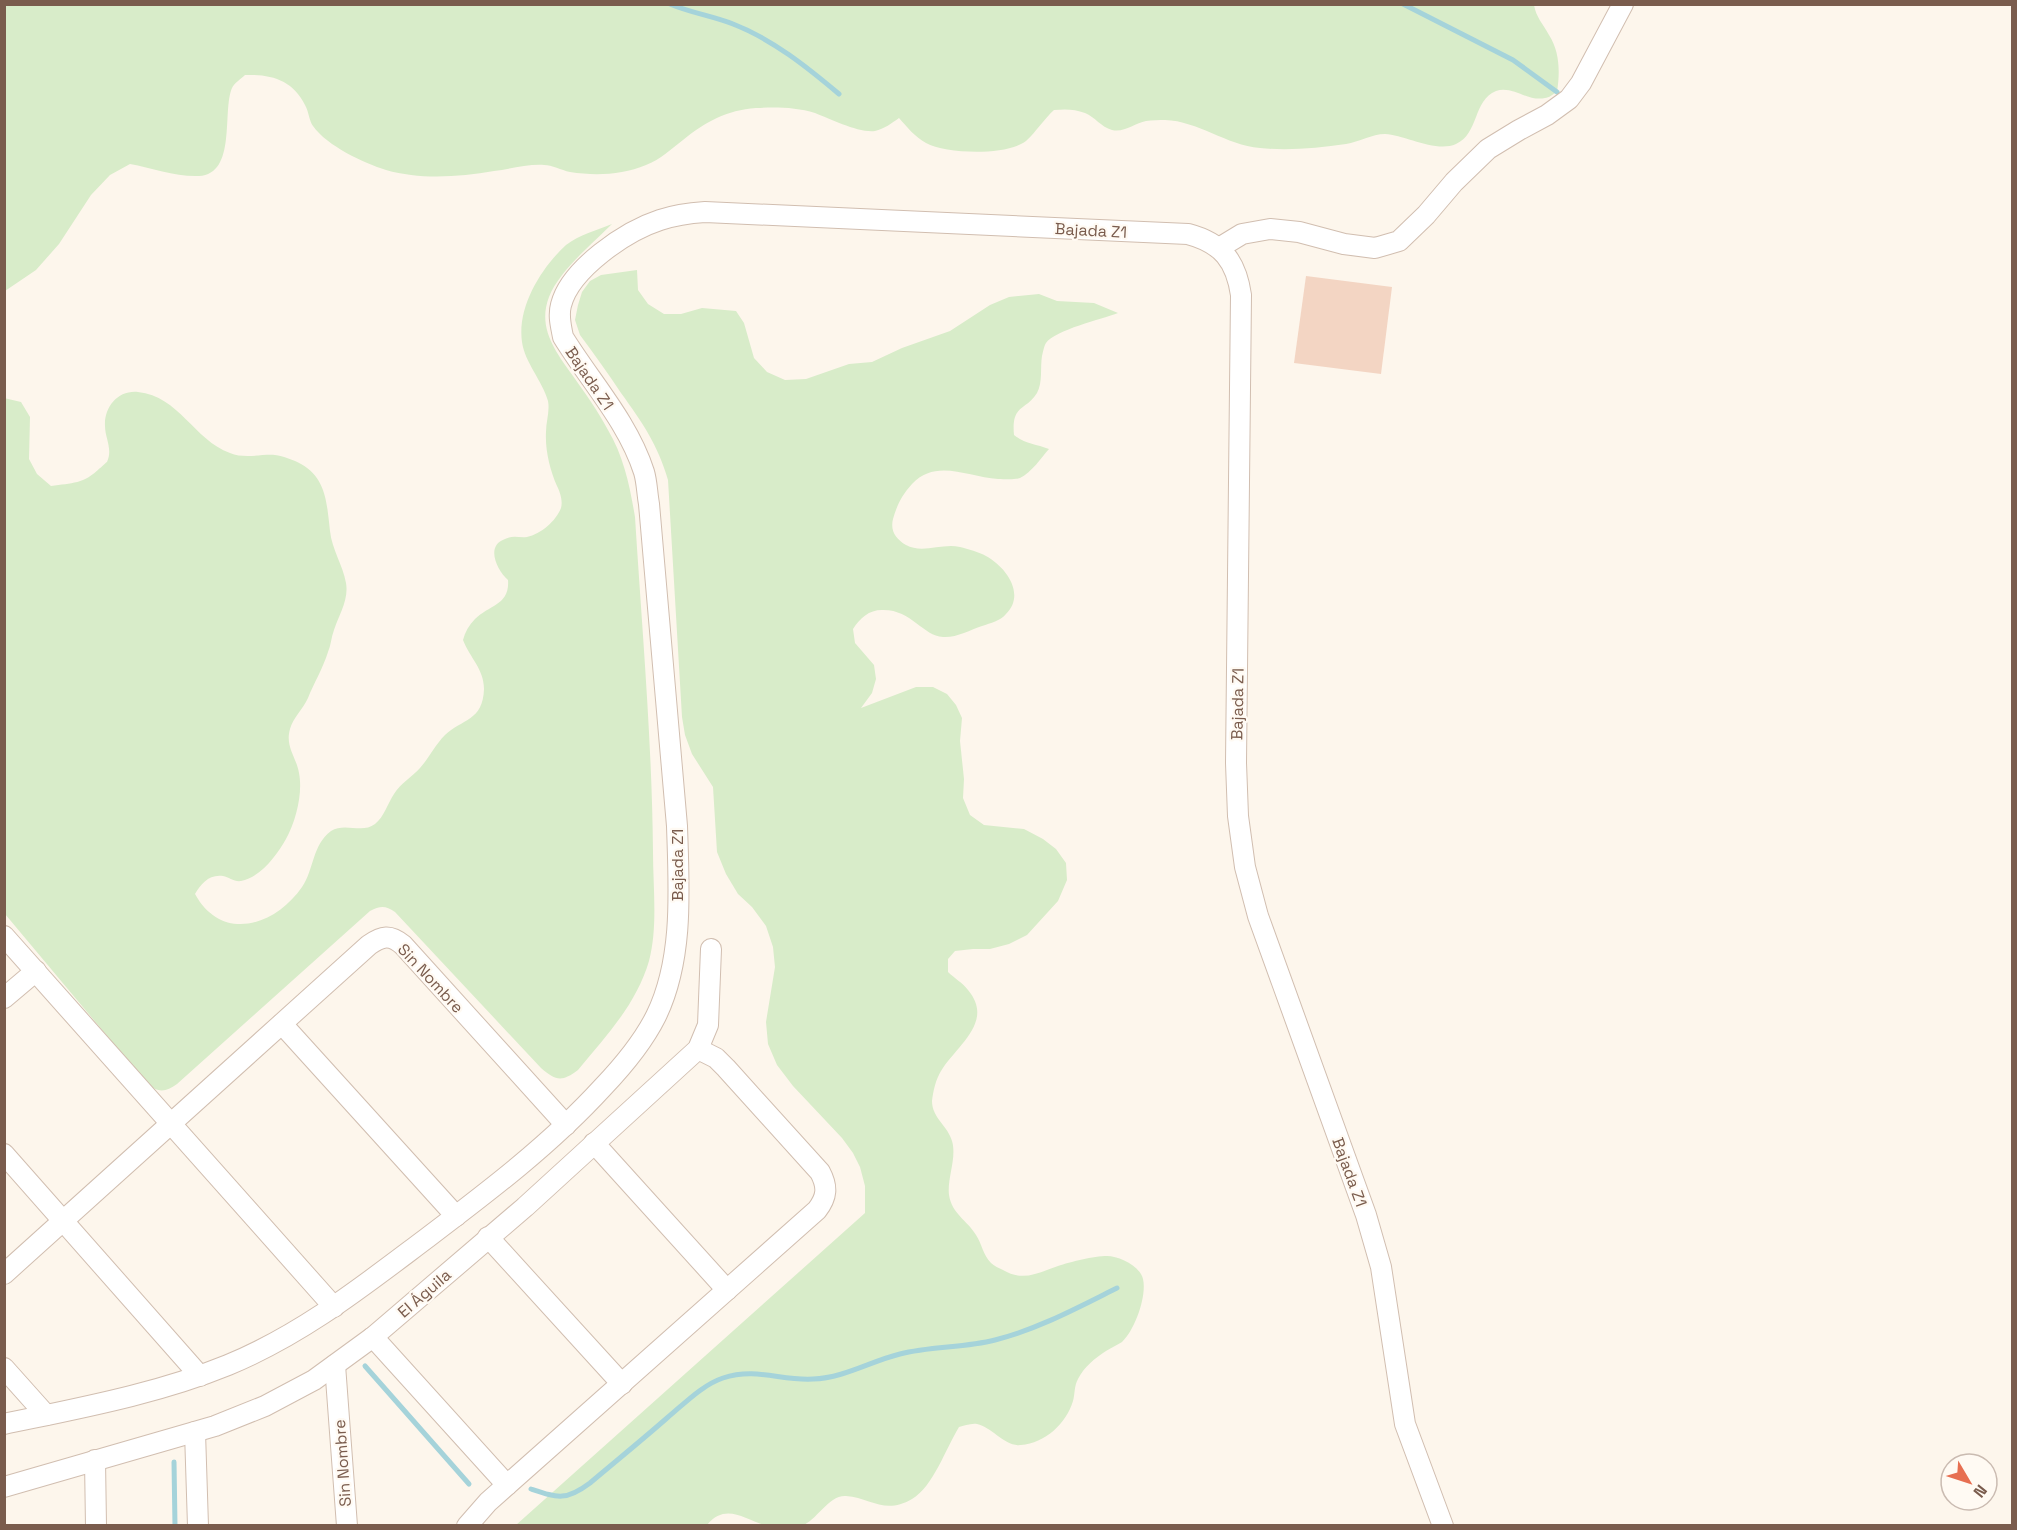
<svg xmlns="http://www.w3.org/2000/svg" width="2017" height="1530" viewBox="0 0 2017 1530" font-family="'Space Grotesk',sans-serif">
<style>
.green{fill:#d8ecc9}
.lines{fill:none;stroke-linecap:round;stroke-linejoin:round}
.stream{stroke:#a5d3da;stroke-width:5}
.building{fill:#f3d5c3}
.street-casing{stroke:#d1beb0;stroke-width:22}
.street{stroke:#fff;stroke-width:20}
.labels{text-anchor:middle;stroke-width:4.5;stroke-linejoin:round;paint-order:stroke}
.street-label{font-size:16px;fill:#7a5c4d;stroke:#fffaf3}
</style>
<rect width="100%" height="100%" fill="#fdf6ec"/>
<g class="green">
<path d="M1534 5C1536 17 1543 24 1549 35 1560 52 1560 73 1557 92 1553 94 1549 98 1545 98 1528 102 1512 85 1496 91 1473 100 1479 134 1456 144 1436 153 1405 135 1385 134 1372 134 1359 142 1346 144 1318 148 1288 151 1260 148 1226 145 1198 121 1165 120 1159 120 1152 120 1146 121 1135 123 1124 133 1112 130 1101 127 1095 117 1085 113 1075 109 1065 109 1054 110 1044 119 1036 132 1026 141 1007 156 946 154 926 143 915 137 907 127 899 118 892 123 884 129 875 131 858 133 831 119 815 113 796 107 775 107 756 108 727 110 705 122 683 140 671 149 660 160 646 165 622 175 595 176 570 172 561 170 552 165 544 165 528 164 510 169 494 171 459 177 421 180 386 170 364 163 327 146 313 126 309 121 309 112 305 105 293 80 271 74 245 75 241 79 234 83 232 88 222 111 237 174 199 176 176 177 152 168 130 164L110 175 91 195 59 244 36 270 5 291V5Z"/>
<path d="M612 224C592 244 559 271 549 297 537 328 556 352 573 376 585 393 598 411 608 430 624 457 630 487 635 517 642 629 652 740 653 852 653 887 658 927 649 961 636 1005 606 1036 578 1070 562 1082 556 1081 541 1068L395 912C385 905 380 906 370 911L177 1084C164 1094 155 1092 144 1080L5 914 4 398 21 402 30 417 29 459 37 474 51 486C72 483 84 484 100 468 101 468 106 462 107 462 113 449 105 438 105 426 104 407 118 390 138 392 179 396 194 440 230 453 244 459 261 454 275 455 283 456 294 460 301 464 327 478 327 506 330 531 332 550 343 565 346 583 349 600 339 615 334 630 331 638 331 645 328 652 323 668 314 683 308 698 303 709 293 718 290 729 285 747 296 756 299 773 303 793 296 821 286 839 277 855 261 877 241 881 234 882 229 877 223 876 209 874 201 884 195 894 222 943 275 926 302 887 314 870 312 845 331 831 345 822 362 834 375 824 384 817 388 803 394 794 401 783 412 777 420 768 429 758 435 745 445 735 462 719 483 721 484 689 484 669 470 658 463 640 465 632 469 625 475 619 489 605 510 605 508 580 497 570 485 546 505 539 513 535 519 538 527 537 541 534 556 521 561 508 563 501 560 492 557 486 550 470 545 450 546 432 546 422 550 411 548 401 542 380 525 363 522 342 517 307 541 268 566 245 579 235 597 230 612 224Z"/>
<path d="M637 270 638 290 648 304 664 314H681L702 308 736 311 744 323 754 358 767 372 785 380 806 379 849 364 872 362 902 348 950 331 990 305 1009 297 1039 294 1057 301 1094 303 1118 313C1102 319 1055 330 1046 343 1044 346 1043 352 1042 356 1040 368 1043 382 1037 393 1026 411 1011 404 1014 435 1025 444 1036 444 1049 449 1041 458 1032 472 1020 478 1015 480 1004 479 998 479 968 477 936 458 912 484 902 495 897 505 893 519 890 531 896 539 906 545 922 554 942 543 960 547 968 549 979 552 986 556 1006 567 1026 594 1006 614 1000 621 991 623 982 626 970 630 956 638 943 637 923 636 911 609 882 610 869 610 860 618 853 629L855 643 874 665 876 679 872 693 861 708 916 687H933L947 694 956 705 962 718 960 741 964 779 963 798 970 815 984 825 1024 829 1043 839 1056 849 1066 863 1067 880 1058 901 1027 935 1009 944 990 949H973L955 951 948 959V972C954 978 963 983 968 990 995 1022 956 1046 941 1071 936 1079 933 1091 932 1101 932 1118 948 1126 952 1141 957 1158 947 1178 949 1195 952 1214 967 1220 976 1235 982 1244 983 1255 991 1263 994 1266 999 1268 1003 1270 1023 1282 1038 1273 1058 1266 1070 1262 1094 1256 1107 1256 1119 1256 1140 1266 1143 1279 1147 1296 1135 1330 1122 1342 1117 1345 1111 1348 1106 1351 1095 1358 1084 1367 1078 1379 1074 1386 1075 1394 1073 1401 1066 1424 1045 1443 1021 1445 1005 1447 992 1427 977 1424 971 1423 964 1426 959 1427 946 1448 933 1487 912 1499 885 1515 871 1498 846 1496 828 1495 817 1521 801 1526 798 1526 795 1526 792 1526 783 1526 772 1527 764 1525 743 1518 725 1503 707 1525H516L865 1213V1186L860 1167 853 1153 842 1138 793 1086 777 1065 768 1044 766 1022 775 967 773 947 766 926 752 907 738 894 726 874 717 852 713 787 692 754 685 735 682 717 668 480C658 445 642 422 621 393 608 373 594 354 580 335L575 320 578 305 582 292 590 281 601 275Z"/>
</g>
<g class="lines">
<g class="stream">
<path d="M670 4C691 13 713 16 733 24 772 39 807 67 839 94"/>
<polyline points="1403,4 1513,60 1557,92"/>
<polyline points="365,1366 469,1484"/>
<polyline points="174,1462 175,1526"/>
<path d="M531 1489C558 1498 566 1501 590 1483 616 1461 642 1440 667 1418 684 1404 702 1385 723 1378 756 1367 781 1381 813 1379 844 1378 871 1361 900 1354 931 1346 964 1348 995 1340 1038 1329 1077 1308 1117 1288"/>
</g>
</g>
<polygon class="building" points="1306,276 1392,287 1381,374 1294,363"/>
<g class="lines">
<g class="street-casing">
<g id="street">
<polyline points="1219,248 1242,234 1270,229 1299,232 1344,244 1375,248 1399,241 1426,215 1454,182 1488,149 1519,130 1547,115 1569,99 1581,83 1623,4"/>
<polyline points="4,936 334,1307"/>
<polyline points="4,998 36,971"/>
<polyline points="282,1024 456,1216"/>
<polyline points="594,1143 727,1290"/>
<polyline points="4,1154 200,1376"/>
<polyline points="488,1237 622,1384"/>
<path d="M4 1274 369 945C382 936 390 934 403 945L566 1125"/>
<polyline points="373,1337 507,1485"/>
<polyline points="335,1365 347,1526"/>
<polyline points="4,1368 46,1415"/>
<path d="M4 1424C80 1408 157 1394 228 1365 303 1334 363 1286 427 1238 489 1191 551 1144 603 1087 623 1066 643 1042 656 1016 684 959 679 888 677 826L649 504C647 493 647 482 644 472 628 422 590 381 563 337 561 326 558 316 561 305 570 269 626 231 660 220 675 215 690 213 705 212L1188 234C1222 243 1236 261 1241 295L1236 763 1238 816 1245 867 1258 916 1366 1215 1381 1267 1405 1424 1443 1526"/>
<polyline points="195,1432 198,1526"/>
<polyline points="95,1460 96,1526"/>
<polyline points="4,1487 215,1426 265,1406 314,1380 373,1337 525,1207 698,1049 708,1025 711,949"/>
<path d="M467 1526 488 1502 817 1210C827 1197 828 1187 820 1172L726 1068 716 1058 698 1049"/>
</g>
</g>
<use href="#street" class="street"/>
</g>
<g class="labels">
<g class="street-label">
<text transform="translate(1091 230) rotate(3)" y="6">Bajada Z1</text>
<text transform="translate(590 378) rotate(56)" y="6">Bajada Z1</text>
<text transform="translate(1237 704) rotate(-89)" y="6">Bajada Z1</text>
<text transform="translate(677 865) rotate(-90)" y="6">Bajada Z1</text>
<text transform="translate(431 978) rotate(47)" y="6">Sin Nombre</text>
<text transform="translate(1350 1172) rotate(70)" y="6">Bajada Z1</text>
<text transform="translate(424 1293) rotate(-41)" y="6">El Águila</text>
<text transform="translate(342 1463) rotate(-94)" y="6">Sin Nombre</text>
</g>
</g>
<rect width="2017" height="1530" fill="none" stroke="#7a5c4d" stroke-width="12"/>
<g transform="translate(1969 1482) rotate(129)"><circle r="28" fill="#fffaf3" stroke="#cabbb1" stroke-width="1.5"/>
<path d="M0-4.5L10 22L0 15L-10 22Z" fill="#e76f51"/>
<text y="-9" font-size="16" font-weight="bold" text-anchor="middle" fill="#7a5c4d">N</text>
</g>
</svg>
